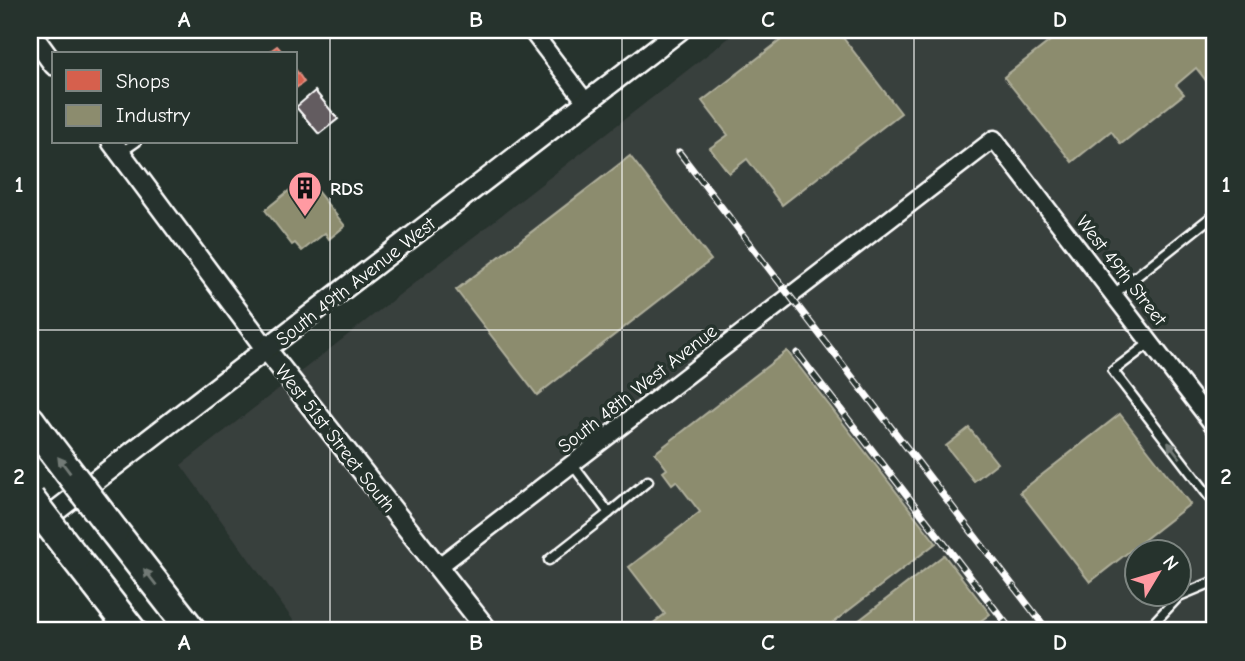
<svg xmlns="http://www.w3.org/2000/svg" width="1245" height="661" viewBox="0 0 1245 661" font-family="'Comic Neue',sans-serif">
<style>
.built{fill:#393f3d;fill-rule:evenodd}
.shops{fill:#d6604d;stroke:#e29082;stroke-width:2}
.industry{fill:#8c8c6e;stroke:#aeae9a;stroke-width:2}
.building{fill:#645b61;stroke:#fff;stroke-width:2}
.lines{fill:none;stroke-linecap:round;stroke-linejoin:round}
.service-casing{stroke:#fff;stroke-width:13}
.minor-casing{stroke:#fff;stroke-width:21}
.tertiary-casing{stroke:#fff;stroke-width:24}
.motorway-casing{stroke:#fff;stroke-width:33}
.service{stroke:#26332d;stroke-width:8}
.minor{stroke:#26332d;stroke-width:16}
.tertiary{stroke:#26332d;stroke-width:19}
.motorway{stroke:#26332d;stroke-width:28}
.rail-casing{stroke:#fff;stroke-width:7}
.rail{stroke:#26332d;stroke-width:4.5;stroke-dasharray:13;stroke-linecap:butt}
.motorway-bridge-casing{stroke:#fff;stroke-width:33;stroke-linecap:butt}
.motorway-bridge{stroke:#26332d;stroke-width:28}
.oneway{fill:#727a76}
.grid{fill:none;stroke:#fff;stroke-width:2;stroke-opacity:0.55}
.labels{text-anchor:middle;stroke-width:7;stroke-linejoin:round;paint-order:stroke}
.poi-label{font-size:19px;font-weight:bold;fill:#fff;stroke:#26332d;text-anchor:start}
.street-label{font-size:19px;fill:#fff;stroke:#26332d}
.neatline{fill:none;stroke:#fff;stroke-width:2.5}
.grid-label{font-size:23px;text-anchor:middle;font-weight:bold;fill:#fff}
</style>
<rect width="100%" height="100%" fill="#26332d"/>
<filter id="ink" filterUnits="userSpaceOnUse"><feTurbulence type="fractalNoise" baseFrequency=".0143" numOctaves="2"/><feDisplacementMap in="SourceGraphic" scale="14" xChannelSelector="R" yChannelSelector="G"/><feConvolveMatrix kernelMatrix="1 2 1 2 8 2 1 2 1" color-interpolation-filters="sRGB"/></filter>
<g filter="url(#ink)">
<path class="built" d="M739 30H1215V631H301L181 465ZM1136 552H1178V594H1136Z"/>
<g class="shops">
<polygon points="277,46 284,54 266,54"/>
<polygon points="296,70 304,82 296,88"/>
</g>
<g class="industry">
<polygon points="794,30 837,30 901,113 782,205 747,159 729,173 710,148 728,135 702,101"/>
<polygon points="1064,30 1215,30 1215,92 1196,68 1176,85 1184,94 1121,144 1111,131 1072,162 1004,77"/>
<polygon points="630,156 711,260 537,395 456,290"/>
<polygon points="306,177 345,226 329,239 325,233 302,251 295,243 292,245 265,210"/>
<polygon points="787,351 936,543 822,631 643,631 665,614 629,567 700,512 676,481 672,484 663,472 667,469 655,453"/>
<polygon points="1120,414 1190,504 1090,582 1020,492"/>
<polygon points="969,428 997,463 974,481 946,446"/>
<polygon points="944,555 990,614 967,631 845,631"/>
</g>
<polygon class="building" points="315,91 338,119 319,134 296,107"/>
<g class="lines">
<g class="service-casing">
<g id="service">
<polyline points="120,153 136,142"/>
<polyline points="1114,294 1215,214"/>
<polyline points="1151,342 1113,371 1215,504"/>
<polyline points="609,513 648,481"/>
<polyline points="549,560 609,513 572,464"/>
<polyline points="1150,631 1149,628 1179,596 1215,581"/>
</g>
</g>
<g class="minor-casing">
<g id="minor">
<polyline points="531,30 586,102"/>
<polyline points="438,567 994,139 1215,427"/>
</g>
</g>
<g class="tertiary-casing">
<g id="tertiary">
<polyline points="30,32 54,65"/>
<polyline points="112,142 266,349 488,631"/>
<polyline points="30,531 680,30"/>
</g>
</g>
<g class="motorway-casing">
<g id="motorway">
<polyline points="30,420 43,438"/>
<polyline points="114,531 192,631"/>
<polyline points="76,559 132,631"/>
</g>
</g>
<use href="#service" class="service"/>
<use href="#minor" class="minor"/>
<use href="#tertiary" class="tertiary"/>
<use href="#motorway" class="motorway"/>
<g class="rail-casing">
<g id="rail">
<polyline points="679,152 1048,631"/>
<polyline points="797,353 1012,631"/>
</g>
</g>
<use href="#rail" class="rail"/>
<g class="motorway-bridge-casing">
<g id="motorway-bridge">
<polyline points="43,438 114,531"/>
<polyline points="30,499 76,559"/>
</g>
</g>
<use href="#motorway-bridge" class="motorway-bridge"/>
</g>
<defs><path id="oneway-solid" d="M-6-.8H1V-3.2L6.5 0L1 3.2V.8H-6Z" transform="scale(1.75)"/></defs>
<g class="oneway">
<use href="#oneway-solid" transform="translate(1174 450) rotate(-128)"/>
<use href="#oneway-solid" transform="translate(64 465) rotate(-127)"/>
<use href="#oneway-solid" transform="translate(150 577) rotate(-128)"/>
</g>
</g>
<path class="grid" d="M330 30V631M622 30V631M914 30V631M30 330H1215"/>
<defs>
<g id="building-pin" transform="scale(1.75)"><path d="M0 17L-7.5 6A9.5 9.5 0 1 1 7.5 6Z" fill="#ff9aa2" stroke="#26332d"/><path d="M-4-6H4V6H1V3H-1V6H-4ZM-2.5-4.3h1.7v1.8h-1.7ZM.8-4.3h1.7v1.8H.8ZM-2.5-1h1.7V.8h-1.7ZM.8-1h1.7V.8H.8Z" fill="#111"/></g>
</defs>
<g fill-rule="evenodd">
<use href="#building-pin" x="305" y="188"/>
</g>
<g class="labels">
<g class="poi-label">
<text x="330" y="195">RDS</text>
</g>
<g class="street-label">
<text transform="translate(1122 270) rotate(52)" y="7">West 49th Street</text>
<text transform="translate(355 281) rotate(-38)" y="7">South 49th Avenue West</text>
<text transform="translate(637 388) rotate(-38)" y="7">South 48th West Avenue</text>
<text transform="translate(336 438) rotate(52)" y="7">West 51st Street South</text>
</g>
</g>
<rect width="1245" height="661" fill="none" stroke="#26332d" stroke-width="77"/>
<rect x="52" y="52" width="245" height="91" fill="#26332d" stroke="#7d8581" stroke-width="2"/>
<rect x="66" y="70" width="35" height="21" fill="#d6604d" stroke="#7d8581" stroke-width="2"/>
<text x="116" y="88" font-size="21" fill="#ffffff">Shops</text>
<rect x="66" y="105" width="35" height="21" fill="#8c8c6e" stroke="#7d8581" stroke-width="2"/>
<text x="116" y="122" font-size="21" fill="#ffffff">Industry</text>
<g transform="translate(1158 573) rotate(52)"><circle r="33" fill="#26332d" stroke="#7d8581" stroke-width="2"/>
<path d="M0-5L12 26L0 18L-12 26Z" fill="#ff9aa2"/>
<text y="-10" font-size="19" font-weight="bold" text-anchor="middle" fill="#ffffff">N</text>
</g>
<rect x="38" y="38" width="1168" height="584" class="neatline"/>
<g class="grid-label">
<text x="184" y="27">A</text>
<text x="476" y="27">B</text>
<text x="768" y="27">C</text>
<text x="1060" y="27">D</text>
<text x="19" y="192">1</text>
<text x="1226" y="192">1</text>
<text x="19" y="484">2</text>
<text x="1226" y="484">2</text>
<text x="184" y="650">A</text>
<text x="476" y="650">B</text>
<text x="768" y="650">C</text>
<text x="1060" y="650">D</text>
</g>
</svg>
